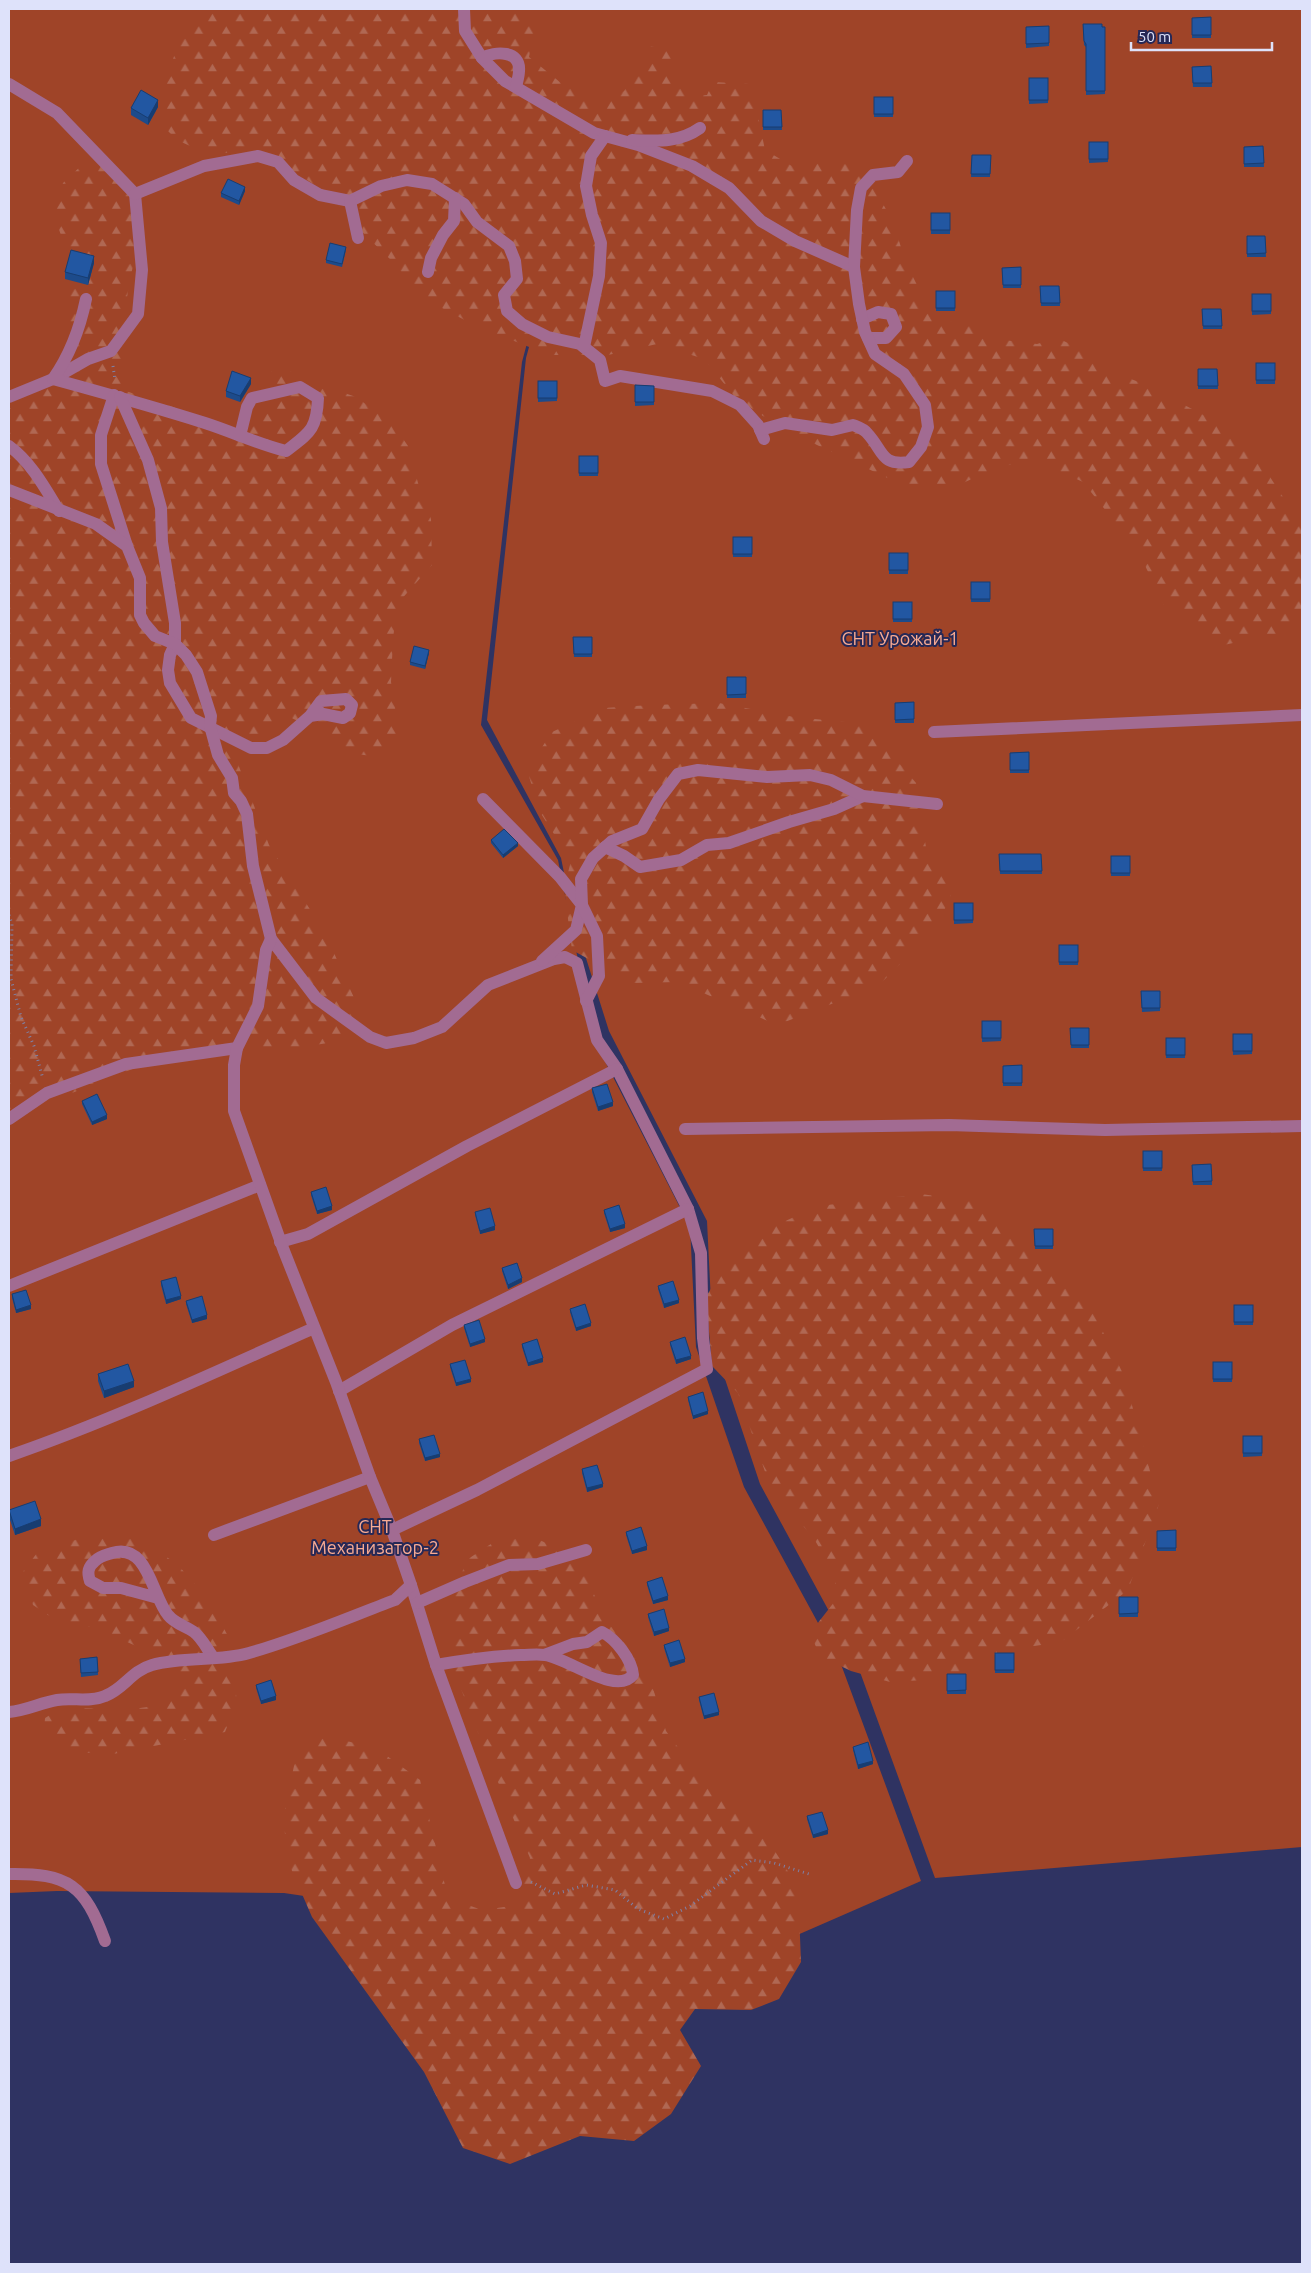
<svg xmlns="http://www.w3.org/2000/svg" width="1311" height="2273" viewBox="0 0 1311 2273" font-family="Ubuntu,sans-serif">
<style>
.green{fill:#9f4428}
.forest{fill:url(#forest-firs)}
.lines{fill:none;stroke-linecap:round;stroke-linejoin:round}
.path{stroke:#7e82a7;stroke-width:3;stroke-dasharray:1 4;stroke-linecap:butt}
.minor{stroke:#a26b92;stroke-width:12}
.wall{fill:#1d4b8b}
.shaded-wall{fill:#183d71}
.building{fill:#2257a2;stroke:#183d71}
.labels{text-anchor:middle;stroke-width:4;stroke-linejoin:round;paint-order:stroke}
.park-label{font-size:18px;fill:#f8ab93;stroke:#262856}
</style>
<defs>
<pattern id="forest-firs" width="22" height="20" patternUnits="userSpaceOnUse" patternTransform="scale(1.25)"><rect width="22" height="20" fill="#9f4428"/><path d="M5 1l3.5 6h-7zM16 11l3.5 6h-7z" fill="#b06853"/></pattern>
</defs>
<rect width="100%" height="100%" fill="#2f3362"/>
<g class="green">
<polygon points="9,9 331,9 545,276 522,362 481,725 558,860 594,1040 690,1227 696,1347 744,1487 842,1667 921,1881 795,1936 605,1941 284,1893 57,1891 9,1893"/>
<polygon points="336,9 1302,9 1302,1847 935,1878 856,1661 760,1484 713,1343 707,1221 609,1031 573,917 561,858 487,720 526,358 549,274"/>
</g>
<g class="forest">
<polygon points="202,9 532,9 536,21 529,57 561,83 600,101 624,91 640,68 651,46 673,53 673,77 687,97 707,95 713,82 749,84 757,111 765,150 792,166 839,161 867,175 893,222 906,263 923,297 935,318 973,327 1004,340 1037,344 1057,338 1086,351 1110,371 1144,384 1217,422 1259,460 1302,526 1302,613 1276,634 1219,646 1164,605 1138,551 1083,482 1030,458 987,472 952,488 909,488 817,445 763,416 735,397 704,359 657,344 608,355 549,355 474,325 425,299 392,261 361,231 330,195 289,168 230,153 201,151 177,140 162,125 166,78 183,32"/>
<polygon points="114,161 138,183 144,226 131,274 125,309 123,390 232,427 255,424 263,405 260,382 281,363 311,389 333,389 356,397 392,423 408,446 418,483 431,519 432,565 398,603 393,638 391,682 399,731 380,757 348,753 324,733 285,715 249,741 238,764 269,845 325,933 360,1011 358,1031 334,1042 283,1050 225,1044 145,1064 9,1118 9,408 23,407 41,396 68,342 71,264 54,215 63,183 84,163"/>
<polygon points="719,703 794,717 866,724 916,783 927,854 950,871 951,900 923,941 878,986 777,1025 678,982 632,983 572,950 564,888 571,861 540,812 527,770 552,732 604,708 651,705"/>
<polygon points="921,1194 978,1202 1031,1249 1084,1292 1124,1376 1159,1504 1128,1590 1061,1642 1000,1651 968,1670 924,1680 890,1682 851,1671 820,1656 810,1633 835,1601 835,1575 813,1537 772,1492 738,1393 712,1366 706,1297 722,1270 765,1230 819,1206"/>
<path d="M81 1538 140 1539 177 1564 208 1599 229 1638 237 1702 225 1732 108 1755 71 1751 44 1731 45 1718C68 1703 96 1710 122 1709 138 1709 154 1706 169 1704L182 1681 157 1658 136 1646 96 1628 57 1621 33 1605 22 1573 37 1553Z"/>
<polygon points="535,1538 564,1551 585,1574 605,1619 629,1649 652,1685 666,1731 710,1791 758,1825 798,1887 801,1962 779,1999 751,2010 695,2009 680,2030 701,2066 671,2114 634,2141 580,2136 510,2164 463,2148 424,2072 312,1917 286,1857 284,1814 295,1761 317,1734 376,1748 420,1780 448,1898 482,1910 519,1905 530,1858 487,1756 451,1663 454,1590 468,1559 497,1540"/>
</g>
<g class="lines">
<g class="path">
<polyline points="113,366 115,380"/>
<polyline points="9,915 12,924 11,979 21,1017 34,1046 43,1079"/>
<polyline points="531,1882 555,1894 586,1885 615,1890 638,1909 664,1919 690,1906 752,1860 774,1863 809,1874"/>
</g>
<g class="minor">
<polyline points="464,9 465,31 482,58 505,81 594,133 638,145 692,166 729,188 761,221 795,241 854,267"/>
<path d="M482 58C495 51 521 50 519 71 519 76 517 82 516 87"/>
<polyline points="9,84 57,113 135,194 142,270 138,314 111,351 88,359 53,379 9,397"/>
<path d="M632 140C657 141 679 143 700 128"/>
<polyline points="135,194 204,166 258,156 278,162 294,180 320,195 350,201 381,186 407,180 432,184 464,204 477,222 509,246 515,261 517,279 504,295 507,311 522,324 548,337 580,344 600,360 605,381 620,376 712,391 740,405 758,425 764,439"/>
<polyline points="350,201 358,238"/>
<polyline points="428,272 431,258 443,235 454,221 455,198"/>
<path d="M86 299C80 328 70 355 53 379 104 393 155 407 205 423 233 432 258 444 286 451 309 433 317 430 318 398L300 387 252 398 247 407 240 436"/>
<polyline points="862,319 878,312 891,314 896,327 886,338 868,338"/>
<polyline points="584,347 599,276 601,243 592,215 586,186 591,156 605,136"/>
<polyline points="114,395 101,435 101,464 127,546"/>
<polyline points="120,397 148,460 161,508 162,542 175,623 175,644 170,655 168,670 170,683 191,718 251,748 267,748 283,740 310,716 323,714 343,718 350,713 352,705 346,699 321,701 310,716"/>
<path d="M760 430 785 423 832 430 853 425C858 427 864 429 867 433 884 451 880 466 909 462L921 447 928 427 925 405 904 374 875 354 865 332 859 304 854 267 857 210 861 188 873 175 898 172 907 161"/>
<path d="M9 446C31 462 45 488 59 511"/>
<polyline points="9,490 96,524 127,546 140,578 140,615 144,623 155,636 175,644 186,655 197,672 211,716 210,726 218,755 232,778 234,793 241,801 247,814 253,866 271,939 316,998 370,1037 386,1043 414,1038 442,1027 488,985 554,959 565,957 577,963 597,1040 617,1069 688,1209 701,1253 703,1338 707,1369 477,1490 392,1530"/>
<polyline points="934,732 1302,715"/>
<polyline points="483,799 560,877 582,905 576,930 542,961"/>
<polyline points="605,847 624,856 640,867 681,860 707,845 729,843 789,822 834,809 863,796"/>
<polyline points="586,1001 599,976 597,936 582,905 581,879 593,858 612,841 642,829 659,799 678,774 698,770 767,777 810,775 831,780 863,796 937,804"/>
<polyline points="9,1119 47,1093 126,1064 237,1048"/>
<polyline points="685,1129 949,1125 1105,1130 1302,1126"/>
<polyline points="280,1242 308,1234 467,1146 617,1069"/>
<polyline points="9,1286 260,1185"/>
<polyline points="339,1391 452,1325 688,1209"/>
<path d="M9 1456C113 1420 213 1373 314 1328"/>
<polyline points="214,1535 370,1477"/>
<polyline points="411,1585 436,1665 516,1883"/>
<path d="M158 1598 121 1588H103L90 1581C87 1572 88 1567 95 1561 100 1556 106 1555 112 1553 148 1542 152 1596 168 1615 175 1624 186 1626 194 1632 202 1638 207 1649 213 1657"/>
<polyline points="417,1603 465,1582 509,1565 538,1564 586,1550"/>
<path d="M436 1665C465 1660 492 1656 521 1655 529 1655 537 1654 545 1655 568 1658 616 1696 633 1675 632 1660 616 1639 602 1632L587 1642 573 1644 544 1655"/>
<path d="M9 1712C25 1711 40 1703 57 1700 73 1697 89 1703 105 1696 124 1689 131 1671 152 1665 184 1656 218 1662 249 1653 299 1639 347 1618 395 1600L411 1585 392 1530 370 1477 336 1382 284 1251 234 1111V1065L237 1048 258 1006 266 950 271 939"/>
<path d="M9 1874C68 1873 85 1885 105 1941"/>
</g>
</g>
<g class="wall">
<rect x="774" y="9" width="19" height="1"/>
<polygon points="1211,17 1211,38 1192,38 1192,18"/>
<polygon points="1083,24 1105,27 1105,94 1086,95 1086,47 1084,45"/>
<polygon points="1049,26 1049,46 1026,48 1026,27"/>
<polygon points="1211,66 1212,87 1193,87 1192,67"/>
<polygon points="1029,78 1048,78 1048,103 1029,104"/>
<rect x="874" y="97" width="19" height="20"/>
<polygon points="158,107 148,125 131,115 131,108"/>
<polygon points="763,110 781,110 782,130 763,130"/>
<polygon points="1089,142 1108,142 1108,162 1089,163"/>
<polygon points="1263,146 1264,167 1244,167 1244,147"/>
<polygon points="972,155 991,155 990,177 971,177"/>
<polygon points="245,191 239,205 221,197 221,193"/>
<rect x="931" y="213" width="19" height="21"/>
<polygon points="1247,236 1265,236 1266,257 1247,257"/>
<polygon points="346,250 342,267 326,263 326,260"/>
<polygon points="94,263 88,285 65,279 65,272"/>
<polygon points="1021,267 1021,288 1003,288 1002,268"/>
<polygon points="1040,286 1059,286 1060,306 1041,306"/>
<rect x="936" y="291" width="19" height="20"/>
<polygon points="1252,294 1271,294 1271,314 1252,315"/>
<polygon points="1202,309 1221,309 1222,329 1203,329"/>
<rect x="1256" y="363" width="19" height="21"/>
<polygon points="1198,369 1217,369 1218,389 1198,389"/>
<polygon points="538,381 557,381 557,401 538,402"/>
<polygon points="251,384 240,402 226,397 226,391"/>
<polygon points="635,385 654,386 654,405 635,406"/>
<rect x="579" y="456" width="19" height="20"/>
<rect x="733" y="537" width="19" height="20"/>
<rect x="889" y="553" width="19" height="21"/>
<rect x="971" y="582" width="19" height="20"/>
<rect x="893" y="602" width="19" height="20"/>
<polygon points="573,637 592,637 592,657 574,657"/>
<polygon points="429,653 425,669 410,665 410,662"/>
<rect x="727" y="677" width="19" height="21"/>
<polygon points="914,702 914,723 895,723 895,703"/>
<polygon points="1029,752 1029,773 1010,773 1010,753"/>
<polygon points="491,840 518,846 503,858 491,843"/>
<polygon points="999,854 1041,854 1042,874 1000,874"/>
<rect x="1111" y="856" width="19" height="20"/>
<polygon points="954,903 973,903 973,923 954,924"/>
<rect x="1059" y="945" width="19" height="20"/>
<polygon points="1141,991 1160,991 1160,1011 1142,1012"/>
<polygon points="982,1021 1001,1021 1001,1041 982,1042"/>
<polygon points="1070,1028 1089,1028 1089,1048 1071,1048"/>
<polygon points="1233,1034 1252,1034 1252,1054 1233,1055"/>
<rect x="1166" y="1038" width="19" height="20"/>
<polygon points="1022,1065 1022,1086 1003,1086 1003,1066"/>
<polygon points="592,1088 613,1106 598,1111 592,1092"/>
<polygon points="82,1101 107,1119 92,1125 82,1104"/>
<rect x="1143" y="1151" width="19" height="20"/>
<polygon points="1211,1164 1212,1185 1193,1185 1192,1165"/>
<polygon points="311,1192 332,1210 317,1214 311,1195"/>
<polygon points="604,1210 625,1228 610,1232 604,1213"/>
<polygon points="475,1212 495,1230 480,1234 475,1215"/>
<polygon points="1034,1229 1053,1229 1053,1249 1035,1249"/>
<polygon points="502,1268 522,1282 508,1289 502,1271"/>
<polygon points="161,1281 181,1299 166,1304 161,1285"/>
<polygon points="658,1286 679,1303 664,1308 658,1289"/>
<polygon points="12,1294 31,1309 16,1313 12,1298"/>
<polygon points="186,1301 207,1319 192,1323 186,1304"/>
<rect x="1234" y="1305" width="19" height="20"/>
<polygon points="570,1309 591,1326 576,1331 570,1312"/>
<polygon points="464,1325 485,1342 470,1347 464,1328"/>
<polygon points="670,1342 691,1359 676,1364 670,1345"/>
<polygon points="522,1344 543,1362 528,1366 522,1347"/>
<rect x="1213" y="1362" width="19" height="20"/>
<polygon points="450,1364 471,1382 456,1386 450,1367"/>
<polygon points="98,1374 134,1387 104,1398 98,1381"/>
<polygon points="688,1397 708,1414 693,1419 688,1400"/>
<polygon points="1243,1436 1262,1436 1262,1456 1243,1457"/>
<polygon points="419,1439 440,1457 425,1461 419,1443"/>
<polygon points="582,1469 603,1487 587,1492 582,1473"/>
<polygon points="9,1510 41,1526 15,1535 9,1517"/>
<polygon points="1176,1530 1176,1551 1157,1551 1157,1531"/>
<polygon points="626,1532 647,1550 632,1554 626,1535"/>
<polygon points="647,1582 668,1600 653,1604 647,1585"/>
<rect x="1119" y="1597" width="19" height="20"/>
<polygon points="648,1614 669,1631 654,1636 648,1617"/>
<polygon points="664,1645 685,1662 670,1667 664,1648"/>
<rect x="995" y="1653" width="19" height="20"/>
<polygon points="97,1657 98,1675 81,1677 80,1659"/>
<rect x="947" y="1674" width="19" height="20"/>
<polygon points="256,1685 276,1700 261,1704 256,1688"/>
<polygon points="699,1697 719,1715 704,1719 699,1700"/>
<polygon points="853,1747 873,1764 858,1769 853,1750"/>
<polygon points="807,1816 828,1834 813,1838 807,1819"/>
</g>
<g class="shaded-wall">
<polygon points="158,100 158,107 148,125 148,118"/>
<polygon points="245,187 245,191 239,205 239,201"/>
<polygon points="94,256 94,263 88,285 88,278"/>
<polygon points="251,378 251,384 240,402 240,396"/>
<polygon points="429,650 429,653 425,669 425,666"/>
<polygon points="518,843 518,846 503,858 503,855"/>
<polygon points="613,1102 613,1106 598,1111 598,1107"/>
<polygon points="107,1115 107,1119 92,1125 92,1122"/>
<polygon points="332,1206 332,1210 317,1214 317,1211"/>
<polygon points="625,1224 625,1228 610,1232 610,1229"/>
<polygon points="495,1226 495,1230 480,1234 480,1231"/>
<polygon points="522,1278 522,1282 508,1289 508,1285"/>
<polygon points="181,1296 181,1299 166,1304 166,1300"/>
<polygon points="679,1300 679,1303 664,1308 664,1304"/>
<polygon points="31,1305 31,1309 16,1313 16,1310"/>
<polygon points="207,1315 207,1319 192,1323 192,1320"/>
<polygon points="591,1323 591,1326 576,1331 576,1328"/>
<polygon points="485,1339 485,1342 470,1347 470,1344"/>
<polygon points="691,1356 691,1359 676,1364 676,1360"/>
<polygon points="543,1358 543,1362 528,1366 528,1363"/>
<polygon points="471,1379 471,1382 456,1386 456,1383"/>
<polygon points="134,1381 134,1387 104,1398 104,1391"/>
<polygon points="708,1411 708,1414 693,1419 693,1416"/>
<polygon points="440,1454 440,1457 425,1461 425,1458"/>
<polygon points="603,1484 603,1487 587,1492 587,1488"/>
<polygon points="41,1519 41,1526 15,1535 15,1529"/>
<polygon points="647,1546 647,1550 632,1554 632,1551"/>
<polygon points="668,1596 668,1600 653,1604 653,1601"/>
<polygon points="669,1628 669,1631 654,1636 654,1632"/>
<polygon points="685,1659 685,1662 670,1667 670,1663"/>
<polygon points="276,1696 276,1700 261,1704 261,1701"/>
<polygon points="719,1712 719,1715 704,1719 704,1716"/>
<polygon points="873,1761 873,1764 858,1769 858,1765"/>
<polygon points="828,1830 828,1834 813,1838 813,1835"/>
</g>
<g class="building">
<polygon points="1211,17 1211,35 1192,35 1192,18"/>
<polygon points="1083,24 1102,24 1102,27 1105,27 1105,91 1086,91 1086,44 1084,41"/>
<polygon points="1049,26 1049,43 1026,44 1026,27"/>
<polygon points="1211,66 1212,83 1193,83 1192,67"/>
<rect x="1029" y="78" width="19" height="22"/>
<polygon points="141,90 158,100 148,118 131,108"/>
<rect x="874" y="97" width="19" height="17"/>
<polygon points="763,110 781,110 782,127 763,127"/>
<rect x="1089" y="142" width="19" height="17"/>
<polygon points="1263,146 1264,163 1244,164 1244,147"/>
<polygon points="972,155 991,155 990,174 971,174"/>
<polygon points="228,179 245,187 239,201 221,193"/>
<rect x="931" y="213" width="19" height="17"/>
<polygon points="1247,236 1265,236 1266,253 1247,254"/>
<polygon points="330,243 346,247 342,264 326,260"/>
<polygon points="71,250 94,256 88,278 65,272"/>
<polygon points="1021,267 1021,285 1003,285 1002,268"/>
<polygon points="1040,286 1059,286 1060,303 1041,303"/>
<rect x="936" y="291" width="19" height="17"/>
<rect x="1252" y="294" width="19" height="17"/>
<polygon points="1202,309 1221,309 1222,326 1203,326"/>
<rect x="1256" y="363" width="19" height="17"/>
<polygon points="1198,369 1217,369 1218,386 1198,386"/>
<polygon points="232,371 251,378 240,396 226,391"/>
<rect x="538" y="381" width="19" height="17"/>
<polygon points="635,385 654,386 654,402 635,402"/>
<rect x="579" y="456" width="19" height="17"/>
<rect x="733" y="537" width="19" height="17"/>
<rect x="889" y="553" width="19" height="17"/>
<rect x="971" y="582" width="19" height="17"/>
<rect x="893" y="602" width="19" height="17"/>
<polygon points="573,637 592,637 592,654 574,654"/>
<polygon points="414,646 429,650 425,666 410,662"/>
<polygon points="727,677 746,677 746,694 727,695"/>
<polygon points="914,702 914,719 895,720 895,703"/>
<polygon points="1029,752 1029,770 1010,770 1010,753"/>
<polygon points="504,829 518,843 503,855 491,840"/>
<polygon points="999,854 1041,854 1042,871 1000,871"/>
<rect x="1111" y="856" width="19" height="17"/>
<rect x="954" y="903" width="19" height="17"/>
<rect x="1059" y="945" width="19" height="17"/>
<polygon points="1141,991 1160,991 1160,1008 1142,1008"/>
<rect x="982" y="1021" width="19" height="17"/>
<polygon points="1070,1028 1089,1028 1089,1045 1071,1045"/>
<rect x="1233" y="1034" width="19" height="17"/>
<rect x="1166" y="1038" width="19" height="17"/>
<polygon points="1022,1065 1022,1083 1003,1083 1003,1066"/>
<polygon points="607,1084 613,1102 598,1107 592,1088"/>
<polygon points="97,1094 107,1115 92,1122 82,1101"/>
<rect x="1143" y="1151" width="19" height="17"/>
<polygon points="1211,1164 1212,1181 1193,1182 1192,1165"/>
<polygon points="326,1187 332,1206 317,1211 311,1192"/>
<polygon points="619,1205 625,1224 610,1229 604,1210"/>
<polygon points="490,1208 495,1226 480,1231 475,1212"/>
<polygon points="1034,1229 1053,1229 1053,1246 1035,1246"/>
<polygon points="517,1263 522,1278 508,1285 502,1268"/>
<polygon points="176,1277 181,1296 166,1300 161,1281"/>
<polygon points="673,1281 679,1300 664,1304 658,1286"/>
<polygon points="26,1290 31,1305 16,1310 12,1294"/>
<polygon points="202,1296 207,1315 192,1320 186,1301"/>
<polygon points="585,1304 591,1323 576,1328 570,1309"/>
<rect x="1234" y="1305" width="19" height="17"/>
<polygon points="479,1320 485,1339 470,1344 464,1325"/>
<polygon points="685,1337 691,1356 676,1360 670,1342"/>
<polygon points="537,1339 543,1358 528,1363 522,1344"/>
<polygon points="465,1360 471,1379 456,1383 450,1364"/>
<rect x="1213" y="1362" width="19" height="17"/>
<polygon points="128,1364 134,1381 104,1391 98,1374"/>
<polygon points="703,1392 708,1411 693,1416 688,1397"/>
<polygon points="434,1435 440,1454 425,1458 419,1439"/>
<rect x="1243" y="1436" width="19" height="17"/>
<polygon points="597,1465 603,1484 587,1488 582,1469"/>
<polygon points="35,1501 41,1519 15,1529 9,1510"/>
<polygon points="641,1527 647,1546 632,1551 626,1532"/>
<polygon points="1176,1530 1176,1548 1157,1548 1157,1531"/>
<polygon points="662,1577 668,1596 653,1601 647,1582"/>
<polygon points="1119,1597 1138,1597 1138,1613 1119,1614"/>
<polygon points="664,1609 669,1628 654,1632 648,1614"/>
<polygon points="679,1640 685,1659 670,1663 664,1645"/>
<rect x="995" y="1653" width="19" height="17"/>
<polygon points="97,1657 98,1672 81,1673 80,1659"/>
<polygon points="947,1674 966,1674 966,1690 947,1691"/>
<polygon points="271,1680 276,1696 261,1701 256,1685"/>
<polygon points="714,1693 719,1712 704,1716 699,1697"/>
<polygon points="868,1742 873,1761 858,1765 853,1747"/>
<polygon points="822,1812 828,1830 813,1835 807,1816"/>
</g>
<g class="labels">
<g class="park-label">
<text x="900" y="645">СНТ Урожай-1</text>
<text x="375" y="1533">СНТ<tspan x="375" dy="21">Механизатор-2</tspan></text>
</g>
</g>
<rect width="1311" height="2273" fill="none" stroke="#dee2fa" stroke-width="20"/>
<path d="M1131 42v8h141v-8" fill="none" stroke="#dee2fa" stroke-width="2.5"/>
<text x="1138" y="42" font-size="15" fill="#dee2fa" stroke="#262856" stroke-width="4" paint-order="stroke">50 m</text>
</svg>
